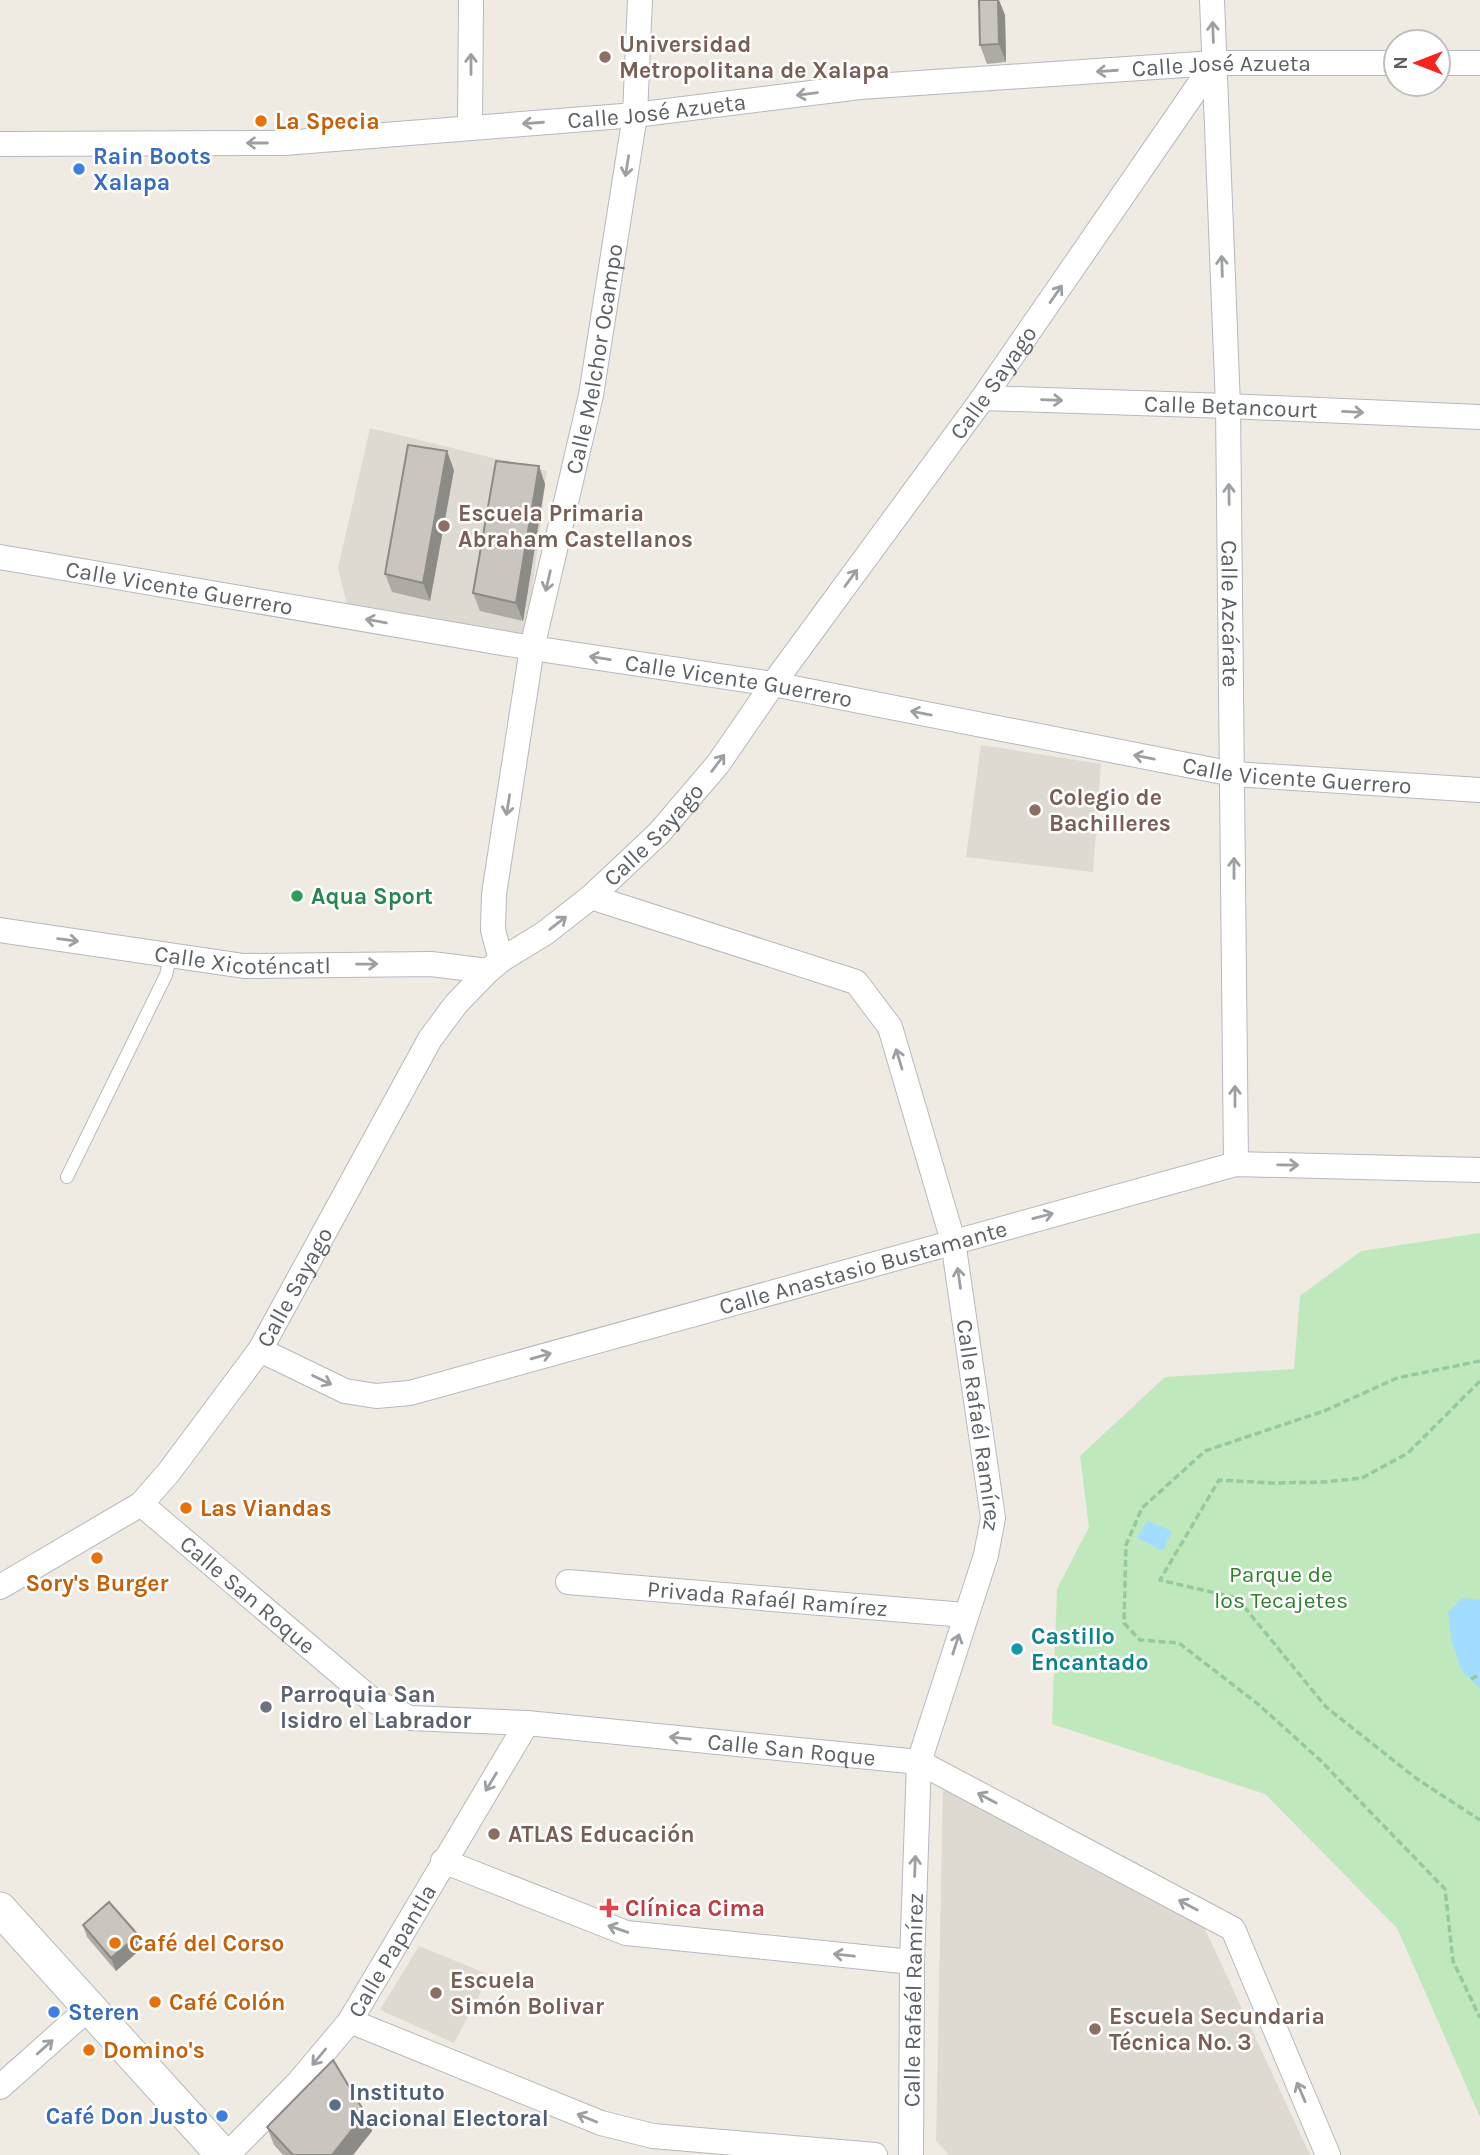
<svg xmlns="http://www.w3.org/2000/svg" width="1480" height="2155" viewBox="0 0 1480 2155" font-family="Karla,sans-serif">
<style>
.education{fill:#dfdad1}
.green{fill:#bfe8bd}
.water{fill:#a2dcff}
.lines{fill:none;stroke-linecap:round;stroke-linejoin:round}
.lane-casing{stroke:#b5b9be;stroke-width:14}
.street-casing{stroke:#b5b9be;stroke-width:26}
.secondary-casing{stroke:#b6bac0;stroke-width:35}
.path{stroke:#95caa1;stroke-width:3.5;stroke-dasharray:7 3.5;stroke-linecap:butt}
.lane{stroke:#fff;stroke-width:12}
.street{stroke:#fff;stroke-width:24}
.secondary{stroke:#fff;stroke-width:33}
.wall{fill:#aeaaa4}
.shaded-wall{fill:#8d8b86}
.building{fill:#cac6bf;stroke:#8d8b86;stroke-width:2}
.oneway{stroke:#9da0a2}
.education-dot{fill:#8d6e63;stroke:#fff;stroke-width:2.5}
.food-dot{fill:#e8710a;stroke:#fff;stroke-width:2.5}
.shop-dot{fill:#3f7fe0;stroke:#fff;stroke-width:2.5}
.leisure-dot{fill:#2e9e5b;stroke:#fff;stroke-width:2.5}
.culture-dot{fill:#0f9aa8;stroke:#fff;stroke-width:2.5}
.worship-dot{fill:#6b7280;stroke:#fff;stroke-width:2.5}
.health-dot{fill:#e0444e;stroke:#fff;stroke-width:2.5}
.service-dot{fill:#5c6f8a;stroke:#fff;stroke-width:2.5}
.labels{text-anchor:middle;stroke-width:5;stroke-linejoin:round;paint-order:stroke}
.education-label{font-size:23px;font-weight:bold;fill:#785e54;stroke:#fff;text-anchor:start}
.street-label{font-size:23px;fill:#5b6064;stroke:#fff}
.food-label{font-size:23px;font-weight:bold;fill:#c56008;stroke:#fff;text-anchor:start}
.shop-label{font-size:23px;font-weight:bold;fill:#366cbe;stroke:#fff;text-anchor:start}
.leisure-label{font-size:23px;font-weight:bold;fill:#27864d;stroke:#fff;text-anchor:start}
.park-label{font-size:23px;fill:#2f822d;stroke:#fff}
.culture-label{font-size:23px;font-weight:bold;fill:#0d838f;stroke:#fff;text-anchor:start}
.worship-label{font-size:23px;font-weight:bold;fill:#5b616d;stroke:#fff;text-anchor:start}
.health-label{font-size:23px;font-weight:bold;fill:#be3a42;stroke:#fff;text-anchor:start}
.service-label{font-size:23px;font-weight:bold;fill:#4e5e75;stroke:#fff;text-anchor:start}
</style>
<rect width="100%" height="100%" fill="#efebe2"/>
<g class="education">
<polygon points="370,428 547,471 526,639 348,609 338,568"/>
<polygon points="981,745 1101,764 1093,872 966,857"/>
<polygon points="943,1782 1199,1916 1310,2155 949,2155 936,2141"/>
<polygon points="419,1946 490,1975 454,2043 380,2010"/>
</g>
<polygon class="green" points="1480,1233 1480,2117 1397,1928 1265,1794 1052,1724 1057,1589 1089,1527 1080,1456 1165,1377 1294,1369 1300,1296 1361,1251"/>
<g class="water">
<polygon points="1147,1521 1172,1531 1163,1551 1137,1538"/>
<polygon points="1463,1598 1480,1600 1480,1689 1461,1669 1452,1642 1448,1612"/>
</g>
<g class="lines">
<g class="lane-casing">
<polyline id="lane" points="67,1177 166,975 171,954"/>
</g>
<g class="street-casing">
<g id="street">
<path id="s1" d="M1212 0 1228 406 1236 1164"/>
<polyline points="1438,63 1480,63"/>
<polyline points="470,128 471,0"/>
<path id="s2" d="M0 144 284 143 635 115 860 87 1214 63H1396"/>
<path id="s3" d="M983 398 1228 406 1480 417"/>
<path id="s4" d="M0 557 532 648 773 684 1233 774 1480 790"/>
<path id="s5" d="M591 897 856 982 890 1027 953 1241 993 1518 986 1555 919 1762 912 1962 911 2155"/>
<path id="s6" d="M0 930 244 966 431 964 488 971"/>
<path id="s7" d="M501 960 493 930 494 894 532 648 591 395 635 115 640 0"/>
<path id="s8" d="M260 1350 345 1391 376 1396 410 1393 1236 1164 1480 1170"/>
<path id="s9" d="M141 1504 372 1700 410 1718 527 1723 919 1762 1233 1929 1328 2155"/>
<path id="s10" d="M568 1582 965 1615"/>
<path id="s11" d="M0 1587 141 1504 169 1472 260 1350 430 1039 456 1004 488 971 501 960 545 933 591 897 659 833 718 764 773 684 983 398 1214 63"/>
<polyline points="443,1861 626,1933 912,1962"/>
<polyline points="350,2021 601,2123 653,2136 875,2155"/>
<polyline points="0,2087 90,2007"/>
<path id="s12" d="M227 2155 298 2083 350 2021 527 1723"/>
</g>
</g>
<g class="secondary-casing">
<polyline id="secondary" points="0,1909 223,2155"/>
</g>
<g class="path">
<polyline points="1480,1361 1397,1378 1324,1411 1205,1451 1142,1508 1126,1545 1124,1623 1140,1640 1179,1643 1259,1705 1320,1760 1445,1889 1453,1961 1480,2018"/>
<polyline points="1480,1381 1408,1453 1362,1478 1324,1482 1272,1483 1219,1480 1160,1580 1237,1598 1326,1707 1417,1779 1480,1820"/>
<polyline points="1471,1679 1477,1676"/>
</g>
<use href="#lane" class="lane"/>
<use href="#street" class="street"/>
<use href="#secondary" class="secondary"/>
</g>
<g class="wall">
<polygon points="1005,15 1006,62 987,64 980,45"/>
<polygon points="454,470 430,601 392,592 385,574"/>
<polygon points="545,484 523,621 480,611 473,593"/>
<polygon points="83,1925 142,1948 116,1971 87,1937"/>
<polygon points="365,2113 372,2131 353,2155 283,2155 274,2145 267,2127"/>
</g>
<g class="shaded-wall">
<polygon points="998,0 999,0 1005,15 1006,62 999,44"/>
<polygon points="447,451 454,470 430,601 423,583"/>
<polygon points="539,466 545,484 523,621 516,603"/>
<polygon points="138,1935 142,1948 116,1971 111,1958"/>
<polygon points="365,2113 372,2131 353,2155 332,2155"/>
</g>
<g class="building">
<polygon points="979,0 998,0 999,44 980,45"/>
<polygon points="408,445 447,451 423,583 385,574"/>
<polygon points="496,461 539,466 516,603 473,593"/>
<polygon points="109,1902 138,1935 111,1958 83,1925"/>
<polygon points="333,2060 365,2113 332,2155 293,2155 267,2127"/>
</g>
<defs><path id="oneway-shaft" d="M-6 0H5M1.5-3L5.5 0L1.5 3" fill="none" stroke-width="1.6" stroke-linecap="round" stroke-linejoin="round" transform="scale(1.75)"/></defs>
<g class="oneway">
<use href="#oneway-shaft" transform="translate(1213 32) rotate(-92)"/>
<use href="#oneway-shaft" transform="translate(471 64) rotate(-90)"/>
<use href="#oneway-shaft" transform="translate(1107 71) rotate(176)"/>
<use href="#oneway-shaft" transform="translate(807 94) rotate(173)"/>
<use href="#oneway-shaft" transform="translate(533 123) rotate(176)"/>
<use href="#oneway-shaft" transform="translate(257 143) rotate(180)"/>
<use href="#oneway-shaft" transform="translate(627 166) rotate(99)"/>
<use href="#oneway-shaft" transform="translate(1222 266) rotate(-92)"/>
<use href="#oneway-shaft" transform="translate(1056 294) rotate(-55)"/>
<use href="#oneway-shaft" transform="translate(1052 400) rotate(2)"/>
<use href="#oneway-shaft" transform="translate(1353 412) rotate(3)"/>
<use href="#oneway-shaft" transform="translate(1229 494) rotate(-91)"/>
<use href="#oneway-shaft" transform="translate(851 578) rotate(-54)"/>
<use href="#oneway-shaft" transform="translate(548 581) rotate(103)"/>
<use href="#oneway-shaft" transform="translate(376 621) rotate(-170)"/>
<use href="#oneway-shaft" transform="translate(600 658) rotate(-171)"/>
<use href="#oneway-shaft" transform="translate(921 713) rotate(-169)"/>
<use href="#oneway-shaft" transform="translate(1144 757) rotate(-169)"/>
<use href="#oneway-shaft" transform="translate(718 763) rotate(-53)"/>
<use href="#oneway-shaft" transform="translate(508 805) rotate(99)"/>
<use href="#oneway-shaft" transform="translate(1234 868) rotate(-90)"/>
<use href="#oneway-shaft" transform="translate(558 923) rotate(-38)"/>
<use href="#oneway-shaft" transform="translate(68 940) rotate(8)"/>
<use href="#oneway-shaft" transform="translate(367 964) rotate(-1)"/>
<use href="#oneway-shaft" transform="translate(899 1059) rotate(-107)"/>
<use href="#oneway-shaft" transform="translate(1235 1096) rotate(-90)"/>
<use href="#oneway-shaft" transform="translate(1288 1165) rotate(1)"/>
<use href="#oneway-shaft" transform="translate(1043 1216) rotate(-15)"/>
<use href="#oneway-shaft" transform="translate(959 1278) rotate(-98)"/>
<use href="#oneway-shaft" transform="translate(541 1356) rotate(-16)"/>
<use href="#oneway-shaft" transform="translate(322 1380) rotate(26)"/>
<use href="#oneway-shaft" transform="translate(956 1644) rotate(-72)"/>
<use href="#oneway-shaft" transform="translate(680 1738) rotate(-174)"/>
<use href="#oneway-shaft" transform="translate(491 1782) rotate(121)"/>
<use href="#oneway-shaft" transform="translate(987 1798) rotate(-152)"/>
<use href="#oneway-shaft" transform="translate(915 1866) rotate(-88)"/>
<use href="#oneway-shaft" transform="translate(1188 1905) rotate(-152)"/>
<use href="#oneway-shaft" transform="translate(618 1929) rotate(-161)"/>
<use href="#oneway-shaft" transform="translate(844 1955) rotate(-174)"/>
<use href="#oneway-shaft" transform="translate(45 2047) rotate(-42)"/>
<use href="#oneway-shaft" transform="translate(319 2057) rotate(130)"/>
<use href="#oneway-shaft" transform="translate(1301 2092) rotate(-113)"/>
<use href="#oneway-shaft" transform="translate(587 2118) rotate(-158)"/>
</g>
<g class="education-dot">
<circle cx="605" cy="57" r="7"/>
<circle cx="444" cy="526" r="7"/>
<circle cx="1035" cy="810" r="7"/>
<circle cx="494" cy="1834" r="7"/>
<circle cx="436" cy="1993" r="7"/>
<circle cx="1095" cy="2029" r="7"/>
</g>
<g class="food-dot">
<circle cx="261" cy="121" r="7"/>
<circle cx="186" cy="1508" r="7"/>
<circle cx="97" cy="1558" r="7"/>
<circle cx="115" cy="1943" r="7"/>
<circle cx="155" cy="2002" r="7"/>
<circle cx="89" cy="2050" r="7"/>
</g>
<g class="shop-dot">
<circle cx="79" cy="169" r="7"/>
<circle cx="54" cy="2012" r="7"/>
<circle cx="222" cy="2116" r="7"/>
</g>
<circle class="leisure-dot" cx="297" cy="896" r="7"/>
<circle class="culture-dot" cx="1017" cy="1649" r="7"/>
<circle class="worship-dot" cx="266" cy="1707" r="7"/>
<path class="health-dot" d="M605.5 1897.5h7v7h7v7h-7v7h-7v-7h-7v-7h7z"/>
<circle class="service-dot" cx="335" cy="2105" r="7"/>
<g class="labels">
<g class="education-label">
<text x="619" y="52">Universidad<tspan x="619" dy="26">Metropolitana de Xalapa</tspan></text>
<text x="458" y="521">Escuela Primaria<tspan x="458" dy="26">Abraham Castellanos</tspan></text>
<text x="1049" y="805">Colegio de<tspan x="1049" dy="26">Bachilleres</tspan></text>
<text x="508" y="1842">ATLAS Educación</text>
<text x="450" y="1988">Escuela<tspan x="450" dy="26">Simón Bolivar</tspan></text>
<text x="1109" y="2024">Escuela Secundaria<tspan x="1109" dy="26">Técnica No. 3</tspan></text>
</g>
<g class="street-label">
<text dy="8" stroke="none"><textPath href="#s2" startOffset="1225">Calle José Azueta</textPath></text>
<text dy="8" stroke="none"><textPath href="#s2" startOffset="658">Calle José Azueta</textPath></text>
<text dy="8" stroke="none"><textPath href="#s7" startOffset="612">Calle Melchor Ocampo</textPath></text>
<text dy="8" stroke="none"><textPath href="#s11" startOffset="1584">Calle Sayago</textPath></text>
<text dy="8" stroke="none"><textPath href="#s3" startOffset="248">Calle Betancourt</textPath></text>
<text dy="8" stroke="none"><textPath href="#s4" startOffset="182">Calle Vicente Guerrero</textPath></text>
<text dy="8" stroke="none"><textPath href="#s1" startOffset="614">Calle Azcárate</textPath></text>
<text dy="8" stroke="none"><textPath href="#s4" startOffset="749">Calle Vicente Guerrero</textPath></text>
<text dy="8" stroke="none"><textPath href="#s4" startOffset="1316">Calle Vicente Guerrero</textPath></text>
<text dy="8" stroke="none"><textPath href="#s11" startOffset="1018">Calle Sayago</textPath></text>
<text dy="8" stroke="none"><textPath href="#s6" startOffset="245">Calle Xicoténcatl</textPath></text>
<text dy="8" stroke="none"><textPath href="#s8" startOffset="630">Calle Anastasio Bustamante</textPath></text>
<text dy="8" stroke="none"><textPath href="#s11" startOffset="430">Calle Sayago</textPath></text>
<text dy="8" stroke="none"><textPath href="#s5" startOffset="744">Calle Rafaél Ramírez</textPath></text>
<text dy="8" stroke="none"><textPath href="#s9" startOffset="140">Calle San Roque</textPath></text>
<text dy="8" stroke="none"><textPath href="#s10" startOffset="200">Privada Rafaél Ramírez</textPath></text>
<text dy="8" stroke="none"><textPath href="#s9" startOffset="728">Calle San Roque</textPath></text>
<text dy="8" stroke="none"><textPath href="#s12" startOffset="264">Calle Papantla</textPath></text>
<text transform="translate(913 2000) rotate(-89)" y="8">Calle Rafaél Ramírez</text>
</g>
<g class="food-label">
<text x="275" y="129">La Specia</text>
<text x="200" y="1516">Las Viandas</text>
<text x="97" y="1591" text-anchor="middle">Sory's Burger</text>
<text x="129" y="1951">Café del Corso</text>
<text x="169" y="2010">Café Colón</text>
<text x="103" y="2058">Domino's</text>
</g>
<g class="shop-label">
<text x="93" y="164">Rain Boots<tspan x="93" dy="26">Xalapa</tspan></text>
<text x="68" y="2020">Steren</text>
<text x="208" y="2124" text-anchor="end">Café Don Justo</text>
</g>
<g class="leisure-label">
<text x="311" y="904">Aqua Sport</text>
</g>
<g class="park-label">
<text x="1281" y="1582">Parque de<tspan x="1281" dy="26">los Tecajetes</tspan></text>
</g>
<g class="culture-label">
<text x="1031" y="1644">Castillo<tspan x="1031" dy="26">Encantado</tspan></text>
</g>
<g class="worship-label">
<text x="280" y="1702">Parroquia San<tspan x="280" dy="26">Isidro el Labrador</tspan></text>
</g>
<g class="health-label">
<text x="625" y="1916">Clínica Cima</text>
</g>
<g class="service-label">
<text x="349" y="2100">Instituto<tspan x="349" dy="26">Nacional Electoral</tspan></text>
</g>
</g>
<g transform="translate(1417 63) rotate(270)"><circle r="33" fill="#ffffff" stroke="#bdbfc1" stroke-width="2"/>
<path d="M0-5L12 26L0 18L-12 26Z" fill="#f62421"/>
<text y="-10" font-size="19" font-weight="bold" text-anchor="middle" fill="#5b6064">N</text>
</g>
</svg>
